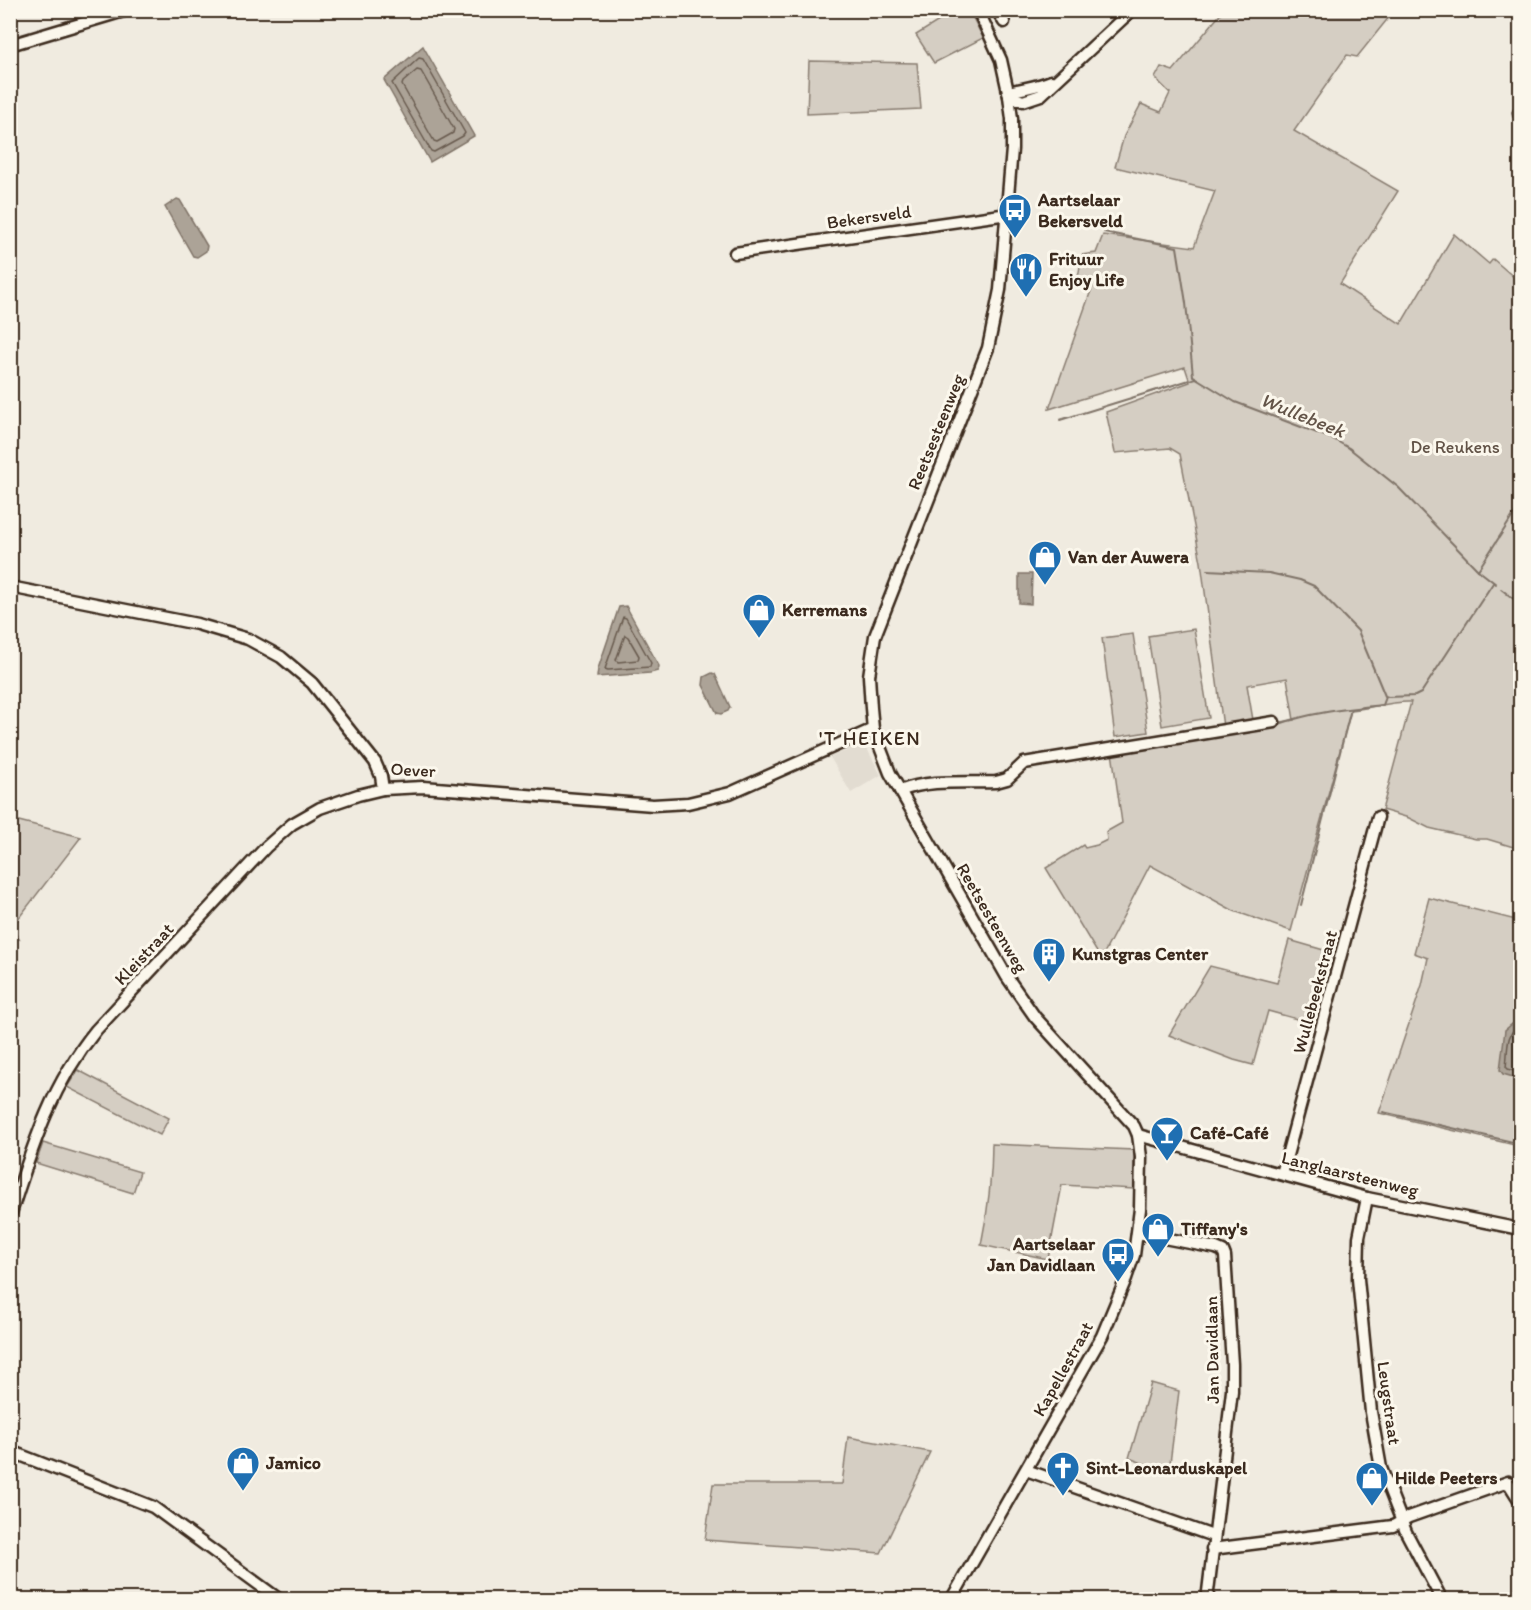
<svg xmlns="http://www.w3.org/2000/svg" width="1531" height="1610" viewBox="0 0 1531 1610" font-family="Itim,sans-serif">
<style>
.built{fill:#e2dcd1}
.green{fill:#d5cec3;stroke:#887c70;stroke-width:1.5;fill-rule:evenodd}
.water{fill:#aca397;stroke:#7f7367;stroke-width:1.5}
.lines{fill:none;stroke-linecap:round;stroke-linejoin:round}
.shore{stroke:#685a4e;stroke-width:1.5}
.stream{stroke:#7f7367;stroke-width:2}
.minor-casing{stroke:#3b2a1e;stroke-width:15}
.minor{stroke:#fbf7ec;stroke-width:10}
.labels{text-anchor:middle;stroke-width:6;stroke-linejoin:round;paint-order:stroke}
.poi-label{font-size:18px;font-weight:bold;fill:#3b2a1e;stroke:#fbf7ec;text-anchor:start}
.street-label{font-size:18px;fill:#3b2a1e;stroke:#fbf7ec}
.park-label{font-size:18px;fill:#625347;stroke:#fbf7ec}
.water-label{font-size:20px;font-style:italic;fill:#635448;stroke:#fbf7ec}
.neighbourhood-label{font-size:20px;letter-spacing:1.5px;fill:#3b2a1e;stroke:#fbf7ec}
</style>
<rect width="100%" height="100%" fill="#f0ebe0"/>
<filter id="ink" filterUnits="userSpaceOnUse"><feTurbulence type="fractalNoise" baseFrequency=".0167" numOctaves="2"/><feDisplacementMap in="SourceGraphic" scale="12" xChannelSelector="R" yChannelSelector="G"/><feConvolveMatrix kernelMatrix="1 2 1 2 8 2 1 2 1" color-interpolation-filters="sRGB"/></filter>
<g filter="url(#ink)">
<polygon class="built" points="864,743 881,775 851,793 830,757"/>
<g class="green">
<polygon points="969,10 983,38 934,63 916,35 955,11"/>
<path d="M1223 11H1394L1357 57 1347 55 1294 131 1398 191 1340 284 1401 324 1454 234 1489 264 1493 259 1516 279 1520 275V849L1487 839H1476L1429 828 1409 818 1382 810 1411 702C1392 701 1371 708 1351 710L1291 931 1234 911 1150 865 1101 959 1046 868 1083 845 1085 848 1097 845 1107 840 1106 832 1122 823 1111 745 1223 727 1201 562 1180 454 1170 448 1115 453 1106 412 1190 382 1185 367 1049 409 1094 282 1078 278 1082 255 1096 253 1103 235 1194 247 1215 191 1115 167 1124 136 1141 104 1161 112 1170 93 1155 78 1161 67 1173 71ZM1287 678 1294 720 1254 726 1247 685Z"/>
<polygon points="809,61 917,63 921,109 807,114"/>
<polygon points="1194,629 1209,718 1162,726 1148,636"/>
<polygon points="1133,634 1148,732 1115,737 1102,638"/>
<polygon points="11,819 81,837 11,928 19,939 11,937"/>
<polygon points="1429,898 1520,921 1520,1128 1515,1145 1379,1113 1422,985 1428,958 1414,953"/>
<polygon points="1289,940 1334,953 1337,957 1326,1006 1314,1002 1308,1020 1304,1021 1268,1011 1253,1065 1234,1060 1169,1035 1210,966 1277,983"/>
<polygon points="78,1070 169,1118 160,1135 67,1087"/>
<polygon points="43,1143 140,1172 133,1193 36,1163"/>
<path d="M992 1144 1134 1150V1189L1062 1185 1048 1259 981 1245C988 1211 992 1179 992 1144Z"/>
<polygon points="1151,1383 1179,1391 1169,1471 1159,1469 1129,1458"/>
<polygon points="848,1437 930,1452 881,1553 705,1540 713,1484 842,1484"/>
</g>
<g class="water">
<polygon points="423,46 474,136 430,162 384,80"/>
<polygon points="177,199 180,200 207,246 206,251 197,257 193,256 165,207"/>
<polygon points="1019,574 1032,574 1031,604 1019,603"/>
<polygon points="626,606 659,666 658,671 650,673 597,677 598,669 619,607"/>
<polygon points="712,673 715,674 730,707 728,711 721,714 717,713 703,685 704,677"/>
<polygon points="1517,1020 1520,1020 1520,1079 1503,1074 1500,1070 1505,1030"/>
</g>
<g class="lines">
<g class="shore">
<polygon points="419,58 423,59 465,133 463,136 434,152 431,151 392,83"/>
<polygon points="417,70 421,71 454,129 453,133 437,142 434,141 402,85 403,82"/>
<polygon points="623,617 626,618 651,663 650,667 608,670 605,669"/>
<polygon points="625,635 628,637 639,656 638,660 618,662 616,660"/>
<path d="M1520 1026C1505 1031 1508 1053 1506 1067L1508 1069 1520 1073"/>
</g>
<g class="stream">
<polyline points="1513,117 1512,112 1520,99"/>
<polyline points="1104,232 1177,247 1186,303 1193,376 1195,377"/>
<polyline points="1060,420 1196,378 1235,402 1333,439 1349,448 1398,487 1478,570 1496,584"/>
<polyline points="1207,570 1269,573 1300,580 1314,586 1358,631 1385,696 1388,697 1415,696 1421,693 1493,583"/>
<polyline points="1478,570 1520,505"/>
<polyline points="1501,589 1520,604"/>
<path d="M1279 724C1312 712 1347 709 1383 705L1386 697"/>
<polyline points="1301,905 1351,709"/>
<polyline points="1383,1112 1517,1143 1520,1122"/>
</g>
<g class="minor-casing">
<g id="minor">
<polyline points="997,10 1004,22"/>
<polyline points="10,45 127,10"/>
<path d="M1009 92C1023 88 1037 87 1051 81"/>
<polyline points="1009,96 1023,101 1041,95 1132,10"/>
<polyline points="735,253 1008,214"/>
<polyline points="10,587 197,624 248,639 281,657 312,683 375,762 381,776 383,789"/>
<path d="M900 791C930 779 964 783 996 782L1007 779 1024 763 1274 722"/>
<polyline points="1138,1135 1367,1198 1520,1229"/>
<polyline points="1282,1174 1378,817"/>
<polyline points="1367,1198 1359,1237 1358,1279 1371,1412 1381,1468 1406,1532 1442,1600"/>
<path d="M10 1216C32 1148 50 1087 96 1030L266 847 292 824 320 808 358 795 383 789 423 787 653 805 688 803 730 793 873 729"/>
<polyline points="1138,1233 1216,1248 1223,1251 1225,1256 1232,1364 1232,1391 1207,1600"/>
<polyline points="10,1451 153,1507 280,1600"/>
<polyline points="1026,1470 1213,1536"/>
<polyline points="1212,1549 1393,1526 1409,1517 1508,1482 1520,1501"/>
<polyline points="951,1600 1102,1336 1125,1281 1134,1255 1140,1209 1141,1157 1138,1135 1134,1126 1035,1017 1007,977 890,773 873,729 871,708 869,676 875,636 988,348 1000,290 1012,149 1012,119 1009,96 1001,60 978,10"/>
</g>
</g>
<use href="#minor" class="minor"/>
</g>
</g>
<defs>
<g id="bus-pin" transform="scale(1.725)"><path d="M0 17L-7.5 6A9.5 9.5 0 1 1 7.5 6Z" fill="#1f6fb2" stroke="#fbf7ec"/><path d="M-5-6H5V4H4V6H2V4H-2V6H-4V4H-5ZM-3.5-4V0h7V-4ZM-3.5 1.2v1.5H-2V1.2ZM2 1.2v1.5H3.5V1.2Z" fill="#fff"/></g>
<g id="restaurant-pin" transform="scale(1.725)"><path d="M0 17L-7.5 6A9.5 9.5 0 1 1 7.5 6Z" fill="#1f6fb2" stroke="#fbf7ec"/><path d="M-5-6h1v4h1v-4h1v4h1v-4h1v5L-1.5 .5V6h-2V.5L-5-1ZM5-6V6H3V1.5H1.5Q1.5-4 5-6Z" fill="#fff"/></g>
<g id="shop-pin" transform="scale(1.725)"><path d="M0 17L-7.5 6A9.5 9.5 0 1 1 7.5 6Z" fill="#1f6fb2" stroke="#fbf7ec"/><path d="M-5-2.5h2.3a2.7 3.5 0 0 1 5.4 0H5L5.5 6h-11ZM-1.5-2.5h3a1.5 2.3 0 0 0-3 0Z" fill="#fff"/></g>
<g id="building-pin" transform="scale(1.725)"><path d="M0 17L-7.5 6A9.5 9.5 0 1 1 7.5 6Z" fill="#1f6fb2" stroke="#fbf7ec"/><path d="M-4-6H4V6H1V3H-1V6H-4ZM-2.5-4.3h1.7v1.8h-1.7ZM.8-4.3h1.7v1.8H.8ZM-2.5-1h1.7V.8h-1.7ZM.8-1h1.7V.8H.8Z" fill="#fff"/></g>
<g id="bar-pin" transform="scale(1.725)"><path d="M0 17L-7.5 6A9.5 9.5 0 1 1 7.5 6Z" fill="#1f6fb2" stroke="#fbf7ec"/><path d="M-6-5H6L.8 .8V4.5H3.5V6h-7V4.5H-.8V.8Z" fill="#fff"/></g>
<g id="church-pin" transform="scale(1.725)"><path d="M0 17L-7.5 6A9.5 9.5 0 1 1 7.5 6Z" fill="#1f6fb2" stroke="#fbf7ec"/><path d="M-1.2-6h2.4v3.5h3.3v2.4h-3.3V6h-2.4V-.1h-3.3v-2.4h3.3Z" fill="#fff"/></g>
</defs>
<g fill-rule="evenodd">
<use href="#bus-pin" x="1015" y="210"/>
<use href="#restaurant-pin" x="1026" y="269"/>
<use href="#shop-pin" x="1045" y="557"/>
<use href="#shop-pin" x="759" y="610"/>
<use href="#building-pin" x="1049" y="954"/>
<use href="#bar-pin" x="1167" y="1133"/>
<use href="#shop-pin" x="1158" y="1229"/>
<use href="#bus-pin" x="1118" y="1254"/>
<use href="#shop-pin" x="243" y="1463"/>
<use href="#church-pin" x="1063" y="1468"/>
<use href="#shop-pin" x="1372" y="1478"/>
</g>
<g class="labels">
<g class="poi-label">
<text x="1038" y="206">Aartselaar<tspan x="1038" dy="21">Bekersveld</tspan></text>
<text x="1049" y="265">Frituur<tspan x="1049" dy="21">Enjoy Life</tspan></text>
<text x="1068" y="563">Van der Auwera</text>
<text x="782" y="616">Kerremans</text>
<text x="1072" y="960">Kunstgras Center</text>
<text x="1190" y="1139">Café-Café</text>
<text x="1181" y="1235">Tiffany's</text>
<text x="1095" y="1250" text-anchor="end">Aartselaar<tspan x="1095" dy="21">Jan Davidlaan</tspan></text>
<text x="266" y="1469">Jamico</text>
<text x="1086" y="1474">Sint-Leonarduskapel</text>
<text x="1395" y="1484">Hilde Peeters</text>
</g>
<g class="street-label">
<text transform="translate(869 217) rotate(-8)" y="6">Bekersveld</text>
<text transform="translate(936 432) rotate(-68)" y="6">Reetsesteenweg</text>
<text transform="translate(413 770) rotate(3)" y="6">Oever</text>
<text transform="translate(992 918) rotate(60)" y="6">Reetsesteenweg</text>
<text transform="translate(144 954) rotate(-47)" y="6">Kleistraat</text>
<text transform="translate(1315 992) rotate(-75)" y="6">Wullebeekstraat</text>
<text transform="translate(1350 1174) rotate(14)" y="6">Langlaarsteenweg</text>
<text transform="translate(1212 1350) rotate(-91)" y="6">Jan Davidlaan</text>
<text transform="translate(1063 1369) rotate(-61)" y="6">Kapellestraat</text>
<text transform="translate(1389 1403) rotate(82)" y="6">Leugstraat</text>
</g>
<g class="park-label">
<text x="1455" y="453">De Reukens</text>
</g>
<g class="water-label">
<text transform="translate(1303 415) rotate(22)" y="7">Wullebeek</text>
</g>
<g class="neighbourhood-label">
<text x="870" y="745">'T HEIKEN</text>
</g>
</g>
<rect width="1531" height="1610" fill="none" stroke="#fbf7ec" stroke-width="36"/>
<rect x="18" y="18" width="1495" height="1574" fill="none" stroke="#3b2a1e" stroke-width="2" filter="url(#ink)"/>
</svg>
